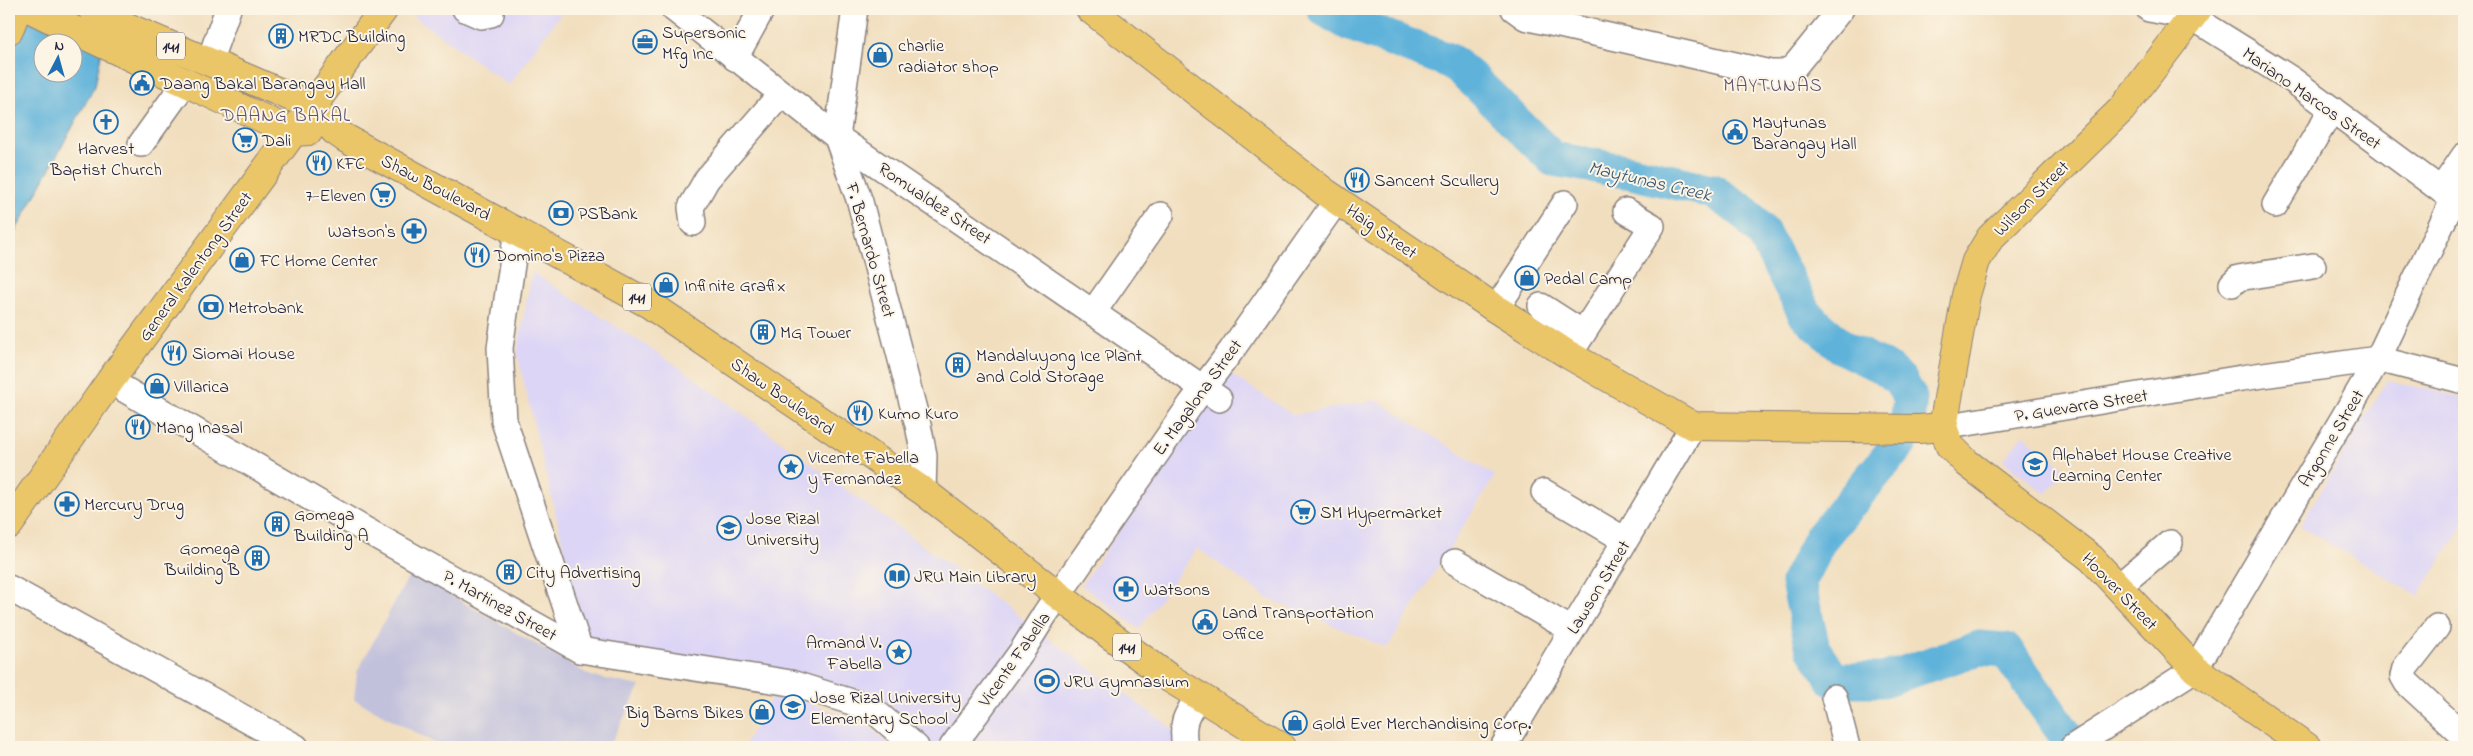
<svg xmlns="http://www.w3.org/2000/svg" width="2473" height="756" viewBox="0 0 2473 756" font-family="'Indie Flower',sans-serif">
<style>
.built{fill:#ddd5f6}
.industrial{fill:#c2c1dc}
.water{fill:#5eb2da;stroke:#406a8a;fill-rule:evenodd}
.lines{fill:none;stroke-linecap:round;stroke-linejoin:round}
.river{stroke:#5eb2da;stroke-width:35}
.minor-casing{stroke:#8a807c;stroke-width:28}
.major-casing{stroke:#8a807c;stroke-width:30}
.highway-casing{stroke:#8a807c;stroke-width:30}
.minor{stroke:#fff;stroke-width:25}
.major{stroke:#ebc669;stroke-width:28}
.highway{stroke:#ebc669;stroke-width:28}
.labels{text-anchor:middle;stroke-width:4;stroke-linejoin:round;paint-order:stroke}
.shield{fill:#fcf5e5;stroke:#63616e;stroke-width:1}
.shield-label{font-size:16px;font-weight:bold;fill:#22223b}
.poi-label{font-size:18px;fill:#22223b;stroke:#fcf5e5;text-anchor:start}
.street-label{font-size:18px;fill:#22223b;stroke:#fcf5e5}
.neighbourhood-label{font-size:19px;letter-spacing:1px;fill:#5f5270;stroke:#fcf5e5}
.water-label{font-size:19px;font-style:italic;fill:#375473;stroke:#fcf5e5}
</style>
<rect width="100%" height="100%" fill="#fcf5e5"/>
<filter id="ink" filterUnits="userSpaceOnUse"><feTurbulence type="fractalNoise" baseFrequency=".02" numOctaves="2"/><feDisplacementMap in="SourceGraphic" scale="10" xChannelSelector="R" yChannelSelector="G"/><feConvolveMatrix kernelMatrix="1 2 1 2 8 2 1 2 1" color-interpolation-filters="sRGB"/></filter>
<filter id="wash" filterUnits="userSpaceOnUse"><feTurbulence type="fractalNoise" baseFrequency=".0096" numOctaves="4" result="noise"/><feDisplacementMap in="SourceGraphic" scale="20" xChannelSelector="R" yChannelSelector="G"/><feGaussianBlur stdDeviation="1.12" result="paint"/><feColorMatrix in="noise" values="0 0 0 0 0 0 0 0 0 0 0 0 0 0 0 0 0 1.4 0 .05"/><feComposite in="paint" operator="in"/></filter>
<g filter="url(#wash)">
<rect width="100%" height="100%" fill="#f1debe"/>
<g class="built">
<polygon points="419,9 564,9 509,85 413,16"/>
<polygon points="532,272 679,367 1174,730 1177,747 924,747 863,693 586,641 517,353"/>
<polygon points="1231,374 1293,415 1377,400 1495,476 1387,648 1267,598 1197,548 1139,629 1081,585"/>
<polygon points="2387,380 2464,398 2464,524 2418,596 2300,526"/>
<polygon points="2023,435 2066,469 2046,494 2003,460"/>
<polygon points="775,692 864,722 893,747 743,747"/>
</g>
<polygon class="industrial" points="411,572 591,676 640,686 609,747 442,747 354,699 357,672"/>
<path class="water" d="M9 9H110L95 86 9 243ZM42 42H72V72H42Z"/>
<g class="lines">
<g class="river">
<polyline points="1324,9 1348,23 1450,61 1470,77 1553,159 1631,172 1712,191 1743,211 1763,233 1806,315 1842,347 1887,369 1900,380 1910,398 1908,416"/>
<polyline points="1905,431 1900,443 1820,539 1798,582 1813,649 1834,680 1883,680 1979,648 2006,650 2074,747"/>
</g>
</g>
</g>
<g filter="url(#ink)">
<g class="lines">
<g class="minor-casing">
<g id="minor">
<polyline points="465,9 481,16 491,14"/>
<polyline points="674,9 837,137 1219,399"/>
<polyline points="855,9 837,137 860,202 918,425 924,455 923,491"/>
<polyline points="1514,9 1525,17 1770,73 1783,73 1794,67 1841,9"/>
<polyline points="2149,9 2192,17 2291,79 2464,207"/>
<polyline points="735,58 762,9"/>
<polyline points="209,62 228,9"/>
<polyline points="141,144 186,81"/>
<polyline points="2441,190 2464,156"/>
<polyline points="2275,205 2332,109"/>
<polyline points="693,223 691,207 707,179 781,94"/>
<polyline points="517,230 500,348 504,421 580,650"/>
<polyline points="2232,284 2238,278 2313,266"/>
<polyline points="1541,306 1583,333"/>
<polyline points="1496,309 1565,203"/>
<polyline points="1094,311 1161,215"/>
<polyline points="1569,355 1652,226 1626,211"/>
<polyline points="110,381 362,528 580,650 791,683 871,708 916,747"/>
<polyline points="1943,427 2242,378 2378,359 2464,381"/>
<polyline points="1544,492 1625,540"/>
<polyline points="1455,562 1572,630"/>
<polyline points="2118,587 2170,543"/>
<polyline points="9,588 296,747"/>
<polyline points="2437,627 2405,668 2403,676 2407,683 2464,736"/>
<polyline points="1834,697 1847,747"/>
<polyline points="952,747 1022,651 1045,614 1191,404 1231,351 1337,200"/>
<path d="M1185 747C1181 723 1185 717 1198 697"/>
<polyline points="1503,747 1693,426"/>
<polyline points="2073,747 2195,669 2378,359 2453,200"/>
</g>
</g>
<g class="major-casing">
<g id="major">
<path d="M31 9C117 52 205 91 292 132L309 131"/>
<polyline points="92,9 132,29 312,106 335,131 345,138 649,304 923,491 1110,635 1171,679 1282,747"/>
<polyline points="1090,9 1326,193 1496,309 1569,355 1693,426 1919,429 1943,427"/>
<polyline points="2198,9 2122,109 1990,238 1976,261 1966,295 1943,427 1950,446 1967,463 2091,558 2195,669 2307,747"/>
<polyline points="9,525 110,381 384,9"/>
</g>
</g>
<g class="highway-casing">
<polyline id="highway" points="9,30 17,9"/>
</g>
<use href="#minor" class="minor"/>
<use href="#major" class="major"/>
<use href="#highway" class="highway"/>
</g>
</g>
<defs>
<g id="building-ring" transform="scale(1.25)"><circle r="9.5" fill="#fcf5e5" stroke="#1f6fb2" stroke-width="1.5"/><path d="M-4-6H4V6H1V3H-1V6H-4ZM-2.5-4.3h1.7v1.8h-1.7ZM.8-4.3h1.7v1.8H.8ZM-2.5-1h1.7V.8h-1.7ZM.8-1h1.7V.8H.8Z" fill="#1f6fb2"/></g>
<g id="office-ring" transform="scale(1.25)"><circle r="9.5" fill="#fcf5e5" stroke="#1f6fb2" stroke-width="1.5"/><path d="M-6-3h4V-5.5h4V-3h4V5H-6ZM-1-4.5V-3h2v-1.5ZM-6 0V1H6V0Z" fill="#1f6fb2"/></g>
<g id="shop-ring" transform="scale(1.25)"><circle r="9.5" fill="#fcf5e5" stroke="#1f6fb2" stroke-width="1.5"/><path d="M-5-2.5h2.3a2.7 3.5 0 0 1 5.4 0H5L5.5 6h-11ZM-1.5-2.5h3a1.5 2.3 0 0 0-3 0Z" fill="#1f6fb2"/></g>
<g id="civic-ring" transform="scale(1.25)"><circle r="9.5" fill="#fcf5e5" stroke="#1f6fb2" stroke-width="1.5"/><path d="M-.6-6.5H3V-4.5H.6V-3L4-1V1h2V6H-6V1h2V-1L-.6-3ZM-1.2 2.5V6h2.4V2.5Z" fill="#1f6fb2"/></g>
<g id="church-ring" transform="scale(1.25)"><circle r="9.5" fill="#fcf5e5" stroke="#1f6fb2" stroke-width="1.5"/><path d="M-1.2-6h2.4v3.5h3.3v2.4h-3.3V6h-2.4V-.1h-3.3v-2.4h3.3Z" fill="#1f6fb2"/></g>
<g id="supermarket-ring" transform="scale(1.25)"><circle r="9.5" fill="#fcf5e5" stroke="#1f6fb2" stroke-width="1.5"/><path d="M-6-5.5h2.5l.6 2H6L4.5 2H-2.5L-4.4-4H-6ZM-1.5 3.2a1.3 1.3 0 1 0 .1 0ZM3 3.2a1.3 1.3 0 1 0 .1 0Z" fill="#1f6fb2"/></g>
<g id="restaurant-ring" transform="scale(1.25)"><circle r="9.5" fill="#fcf5e5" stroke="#1f6fb2" stroke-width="1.5"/><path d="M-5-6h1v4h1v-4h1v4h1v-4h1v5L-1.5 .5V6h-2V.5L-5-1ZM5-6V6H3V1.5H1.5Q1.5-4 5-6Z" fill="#1f6fb2"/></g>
<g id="bank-ring" transform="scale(1.25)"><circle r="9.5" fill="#fcf5e5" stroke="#1f6fb2" stroke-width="1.5"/><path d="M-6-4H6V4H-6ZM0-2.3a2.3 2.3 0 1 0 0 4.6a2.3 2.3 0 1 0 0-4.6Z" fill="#1f6fb2"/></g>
<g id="pharmacy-ring" transform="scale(1.25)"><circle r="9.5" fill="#fcf5e5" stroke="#1f6fb2" stroke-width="1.5"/><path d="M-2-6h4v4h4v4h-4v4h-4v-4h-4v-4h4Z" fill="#1f6fb2"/></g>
<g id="school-ring" transform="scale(1.25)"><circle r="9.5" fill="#fcf5e5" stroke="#1f6fb2" stroke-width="1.5"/><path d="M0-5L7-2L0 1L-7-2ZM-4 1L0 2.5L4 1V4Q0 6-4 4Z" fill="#1f6fb2"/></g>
<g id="sight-ring" transform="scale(1.25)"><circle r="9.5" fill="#fcf5e5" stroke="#1f6fb2" stroke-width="1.5"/><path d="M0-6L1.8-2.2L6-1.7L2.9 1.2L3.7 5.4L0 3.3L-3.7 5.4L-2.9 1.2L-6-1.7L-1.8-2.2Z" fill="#1f6fb2"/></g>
<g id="university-ring" transform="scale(1.25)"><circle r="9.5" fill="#fcf5e5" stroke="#1f6fb2" stroke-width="1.5"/><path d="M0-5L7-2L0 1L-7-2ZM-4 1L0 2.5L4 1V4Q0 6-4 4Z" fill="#1f6fb2"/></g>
<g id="library-ring" transform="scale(1.25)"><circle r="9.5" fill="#fcf5e5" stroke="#1f6fb2" stroke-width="1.5"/><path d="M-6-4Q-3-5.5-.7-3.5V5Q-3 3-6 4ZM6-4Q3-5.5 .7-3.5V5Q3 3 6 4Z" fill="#1f6fb2"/></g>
<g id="stadium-ring" transform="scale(1.25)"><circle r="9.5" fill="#fcf5e5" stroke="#1f6fb2" stroke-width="1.5"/><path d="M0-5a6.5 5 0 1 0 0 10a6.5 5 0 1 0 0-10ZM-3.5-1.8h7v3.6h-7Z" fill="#1f6fb2"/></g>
</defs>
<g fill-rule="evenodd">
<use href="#building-ring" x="281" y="36"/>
<use href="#office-ring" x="645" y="42"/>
<use href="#shop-ring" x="880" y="55"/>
<use href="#civic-ring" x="142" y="83"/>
<use href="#church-ring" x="106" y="122"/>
<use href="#civic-ring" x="1735" y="132"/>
<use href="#supermarket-ring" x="245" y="140"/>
<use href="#restaurant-ring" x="319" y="163"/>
<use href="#restaurant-ring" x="1357" y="180"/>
<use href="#supermarket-ring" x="383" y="195"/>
<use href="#bank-ring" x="561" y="213"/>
<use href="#pharmacy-ring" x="414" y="231"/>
<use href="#restaurant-ring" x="477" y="255"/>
<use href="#shop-ring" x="242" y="260"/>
<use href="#shop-ring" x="1527" y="278"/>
<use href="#shop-ring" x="666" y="285"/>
<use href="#bank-ring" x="211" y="307"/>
<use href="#building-ring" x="763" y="332"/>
<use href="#restaurant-ring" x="174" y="353"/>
<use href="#building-ring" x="958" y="365"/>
<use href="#shop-ring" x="157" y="386"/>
<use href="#restaurant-ring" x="860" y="413"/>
<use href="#restaurant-ring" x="138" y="427"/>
<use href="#school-ring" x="2035" y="464"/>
<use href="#sight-ring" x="791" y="467"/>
<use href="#pharmacy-ring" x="67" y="504"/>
<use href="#supermarket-ring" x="1303" y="512"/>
<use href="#building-ring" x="277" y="524"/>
<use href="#university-ring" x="729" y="528"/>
<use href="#building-ring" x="257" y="558"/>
<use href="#building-ring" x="509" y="572"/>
<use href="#library-ring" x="897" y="576"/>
<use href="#pharmacy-ring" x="1126" y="589"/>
<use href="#civic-ring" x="1205" y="622"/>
<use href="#sight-ring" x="899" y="652"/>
<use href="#stadium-ring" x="1047" y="681"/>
<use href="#school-ring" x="793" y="707"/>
<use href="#shop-ring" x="762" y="712"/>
<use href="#shop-ring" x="1295" y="723"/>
</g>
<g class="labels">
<g class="shield">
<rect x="157" y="32.5" width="28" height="27" rx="4"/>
<rect x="623" y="283.5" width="28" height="27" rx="4"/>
<rect x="1113" y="633.5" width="28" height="27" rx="4"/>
</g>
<g class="shield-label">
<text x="171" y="52">141</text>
<text x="637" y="303">141</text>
<text x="1127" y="653">141</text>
</g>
<g class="poi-label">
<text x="662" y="38">Supersonic<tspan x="662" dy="21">Mfg Inc</tspan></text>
<text x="298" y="42">MRDC Building</text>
<text x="898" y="51">charlie<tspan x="898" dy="21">radiator shop</tspan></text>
<text x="160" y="89">Daang Bakal Barangay Hall</text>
<text x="1752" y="128">Maytunas<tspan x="1752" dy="21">Barangay Hall</tspan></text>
<text x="262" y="146">Dali</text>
<text x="106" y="154" text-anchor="middle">Harvest<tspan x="106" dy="21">Baptist Church</tspan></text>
<text x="336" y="169">KFC</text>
<text x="1374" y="186">Sancent Scullery</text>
<text x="366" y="201" text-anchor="end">7-Eleven</text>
<text x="578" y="219">PSBank</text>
<text x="396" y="237" text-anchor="end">Watson's</text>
<text x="494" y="261">Domino's Pizza</text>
<text x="260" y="266">FC Home Center</text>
<text x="1544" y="284">Pedal Camp</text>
<text x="684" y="291">Infinite Grafix</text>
<text x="228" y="313">Metrobank</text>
<text x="780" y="338">MG Tower</text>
<text x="192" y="359">Siomai House</text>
<text x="976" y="361">Mandaluyong Ice Plant<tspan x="976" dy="21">and Cold Storage</tspan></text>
<text x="174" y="392">Villarica</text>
<text x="878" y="419">Kumo Kuro</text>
<text x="156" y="433">Mang Inasal</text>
<text x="2052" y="460">Alphabet House Creative<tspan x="2052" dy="21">Learning Center</tspan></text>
<text x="808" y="463">Vicente Fabella<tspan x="808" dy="21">y Fernandez</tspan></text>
<text x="84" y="510">Mercury Drug</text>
<text x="1320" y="518">SM Hypermarket</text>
<text x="294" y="520">Gomega<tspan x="294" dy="21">Building A</tspan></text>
<text x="746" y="524">Jose Rizal<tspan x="746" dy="21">University</tspan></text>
<text x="240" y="554" text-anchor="end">Gomega<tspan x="240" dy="21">Building B</tspan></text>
<text x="526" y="578">City Advertising</text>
<text x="914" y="582">JRU Main Library</text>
<text x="1144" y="595">Watsons</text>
<text x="1222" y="618">Land Transportation<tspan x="1222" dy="21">Office</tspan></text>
<text x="882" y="648" text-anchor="end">Armand V.<tspan x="882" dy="21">Fabella</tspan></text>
<text x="1064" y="687">JRU Gymnasium</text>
<text x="810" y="703">Jose Rizal University<tspan x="810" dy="21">Elementary School</tspan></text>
<text x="744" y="718" text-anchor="end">Big Barns Bikes</text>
<text x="1312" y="729">Gold Ever Merchandising Corp.</text>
</g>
<g class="street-label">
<text transform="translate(2312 98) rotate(35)" y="6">Mariano Marcos Street</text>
<text transform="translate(436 187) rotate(28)" y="6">Shaw Boulevard</text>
<text transform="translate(2031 198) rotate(-45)" y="6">Wilson Street</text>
<text transform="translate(935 203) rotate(34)" y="6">Romualdez Street</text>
<text transform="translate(1382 231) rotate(35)" y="6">Haig Street</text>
<text transform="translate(871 250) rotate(74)" y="6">F. Bernardo Street</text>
<text transform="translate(195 266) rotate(-54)" y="6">General Kalentong Street</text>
<text transform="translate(783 396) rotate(35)" y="6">Shaw Boulevard</text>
<text transform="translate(1197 397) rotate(-54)" y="6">E. Magalona Street</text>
<text transform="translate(2081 405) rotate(-9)" y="6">P. Guevarra Street</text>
<text transform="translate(2331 438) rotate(-59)" y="6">Argonne Street</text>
<text transform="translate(1598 587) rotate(-59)" y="6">Lawson Street</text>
<text transform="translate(2120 591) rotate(46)" y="6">Hoover Street</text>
<text transform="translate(500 605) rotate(29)" y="6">P. Martinez Street</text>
<text transform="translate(1014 659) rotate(-55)" y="6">Vicente Fabella</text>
</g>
<g class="neighbourhood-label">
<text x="1773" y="91">MAYTUNAS</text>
<text x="286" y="121">DAANG BAKAL</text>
</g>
<g class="water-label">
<text transform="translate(1650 180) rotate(13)" y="7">Maytunas Creek</text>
</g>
</g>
<rect width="2473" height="756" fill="none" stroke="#fcf5e5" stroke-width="30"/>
<g transform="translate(58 58) rotate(6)"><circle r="24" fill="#fcf5e5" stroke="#a5a1a1"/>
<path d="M0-4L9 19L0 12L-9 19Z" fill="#1f6fb2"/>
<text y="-8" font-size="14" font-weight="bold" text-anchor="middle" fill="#22223b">N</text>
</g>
</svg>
